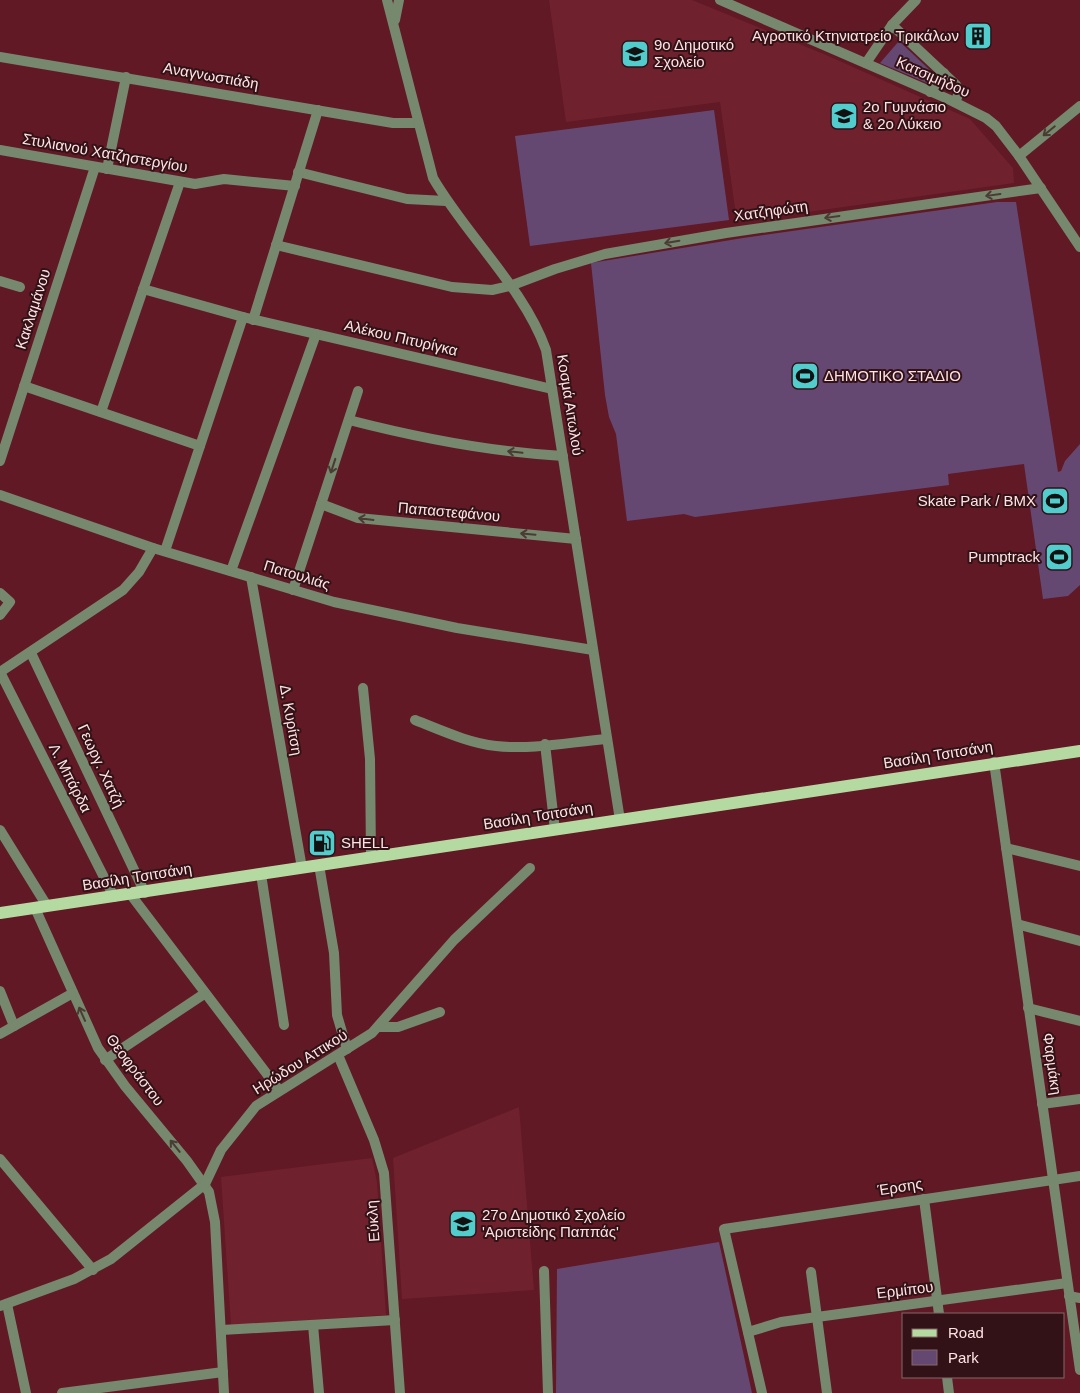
<svg xmlns="http://www.w3.org/2000/svg" width="1080" height="1393" viewBox="0 0 1080 1393" font-family="Arial,sans-serif">
<style>
.built{fill:#70212e}
.green{fill:#654872}
.lines{fill:none;stroke-linecap:round;stroke-linejoin:round}
.minor{stroke:#76886d;stroke-width:10}
.tertiary{stroke:#76886d;stroke-width:10}
.primary{stroke:#b5daa1;stroke-width:12}
.oneway{stroke:#4a3b34}
.labels{text-anchor:middle;stroke-width:4;stroke-linejoin:round;paint-order:stroke}
.poi-label{font-size:15px;fill:#ffe3e4;stroke:#321216;text-anchor:start}
.street-label{font-size:15px;fill:#ffe3e4;stroke:#321216}
</style>
<rect width="100%" height="100%" fill="#601925"/>
<g class="built">
<polygon points="549,0 692,0 826,55 970,119 1013,168 1014,183 737,222 720,102 566,122"/>
<polygon points="519,1107 534,1290 402,1299 393,1158"/>
<polygon points="372,1158 377,1182 386,1315 231,1325 221,1177"/>
</g>
<g class="green">
<polygon points="899,41 934,74 927,83 880,63"/>
<polygon points="714,110 729,220 530,246 515,136"/>
<polygon points="997,202 1016,202 1058,472 1061,471 1065,461 1080,444 1080,585 1068,596 1043,599 1024,464 948,474 949,485 695,517 684,514 627,521 616,434 609,417 605,395 591,263 743,238"/>
<polygon points="719,1242 752,1393 556,1393 557,1269"/>
</g>
<g class="lines">
<g class="minor">
<polyline points="720,0 948,99 986,118 996,126 1019,156 1080,247"/>
<polyline points="892,25 956,85 959,93 955,102"/>
<polyline points="0,57 393,123 417,123"/>
<polyline points="866,63 892,25 916,0"/>
<polyline points="930,92 944,73"/>
<polyline points="0,150 195,184 224,179 295,186"/>
<polyline points="1019,156 1080,106"/>
<polyline points="107,169 126,77"/>
<polyline points="298,172 407,199 446,201"/>
<polyline points="276,245 452,287 492,290 510,286 555,269 605,254 726,233 1041,188"/>
<polyline points="0,281 20,287"/>
<polyline points="143,289 243,317 552,389"/>
<polyline points="253,320 318,110"/>
<polyline points="24,386 200,446"/>
<polyline points="101,412 180,182"/>
<path d="M349 420C419 438 490 452 563 456"/>
<polyline points="0,461 95,167"/>
<polyline points="321,504 358,518 576,539"/>
<polyline points="165,551 243,317"/>
<polyline points="231,571 316,334"/>
<polyline points="251,577 302,868"/>
<polyline points="293,590 358,391"/>
<polyline points="0,593 10,602 0,615"/>
<polyline points="31,653 145,893"/>
<polyline points="0,672 114,897"/>
<polyline points="0,672 123,590 139,572 153,548"/>
<polyline points="363,688 370,759 371,857"/>
<path d="M415 720C441 730 468 743 496 746 532 750 571 742 607 739"/>
<polyline points="545,744 555,830"/>
<polyline points="0,830 47,906"/>
<polyline points="1006,848 1080,866"/>
<polyline points="319,865 334,953 337,1015 347,1049"/>
<polyline points="261,874 284,1025"/>
<polyline points="131,895 279,1090"/>
<polyline points="35,908 98,1048 125,1086 187,1161 209,1192 215,1222 224,1393"/>
<polyline points="1017,924 1080,941"/>
<polyline points="0,991 14,1026"/>
<polyline points="1028,1008 1080,1021"/>
<polyline points="378,1027 398,1027 440,1012"/>
<polyline points="0,1034 73,993"/>
<polyline points="338,1055 374,1140 384,1173 400,1393"/>
<polyline points="105,1060 204,994"/>
<polyline points="1042,1104 1080,1099"/>
<polyline points="0,1159 93,1270"/>
<polyline points="924,1199 939,1314"/>
<polyline points="544,1271 548,1393"/>
<polyline points="811,1272 827,1393"/>
<polyline points="1069,1296 1080,1298"/>
<polyline points="7,1304 26,1393"/>
<polyline points="0,1306 74,1279 111,1259 205,1184 221,1150 256,1106 372,1033 454,940 530,868"/>
<polyline points="313,1325 319,1393"/>
<polyline points="222,1330 395,1320"/>
<polyline points="748,1332 781,1322 817,1317 1067,1283"/>
<polyline points="947,1377 949,1393"/>
<polyline points="62,1393 223,1372"/>
<polyline points="762,1393 724,1229 1080,1176"/>
</g>
<g class="tertiary">
<path d="M387 0 433 178C466 235 524 288 546 350L620 820"/>
<polyline points="395,20 399,0"/>
<polyline points="0,495 153,548 334,602 457,628 593,650"/>
<polyline points="994,762 1080,1370"/>
</g>
<polyline class="primary" points="0,913 1080,751"/>
</g>
<defs><path id="oneway-shaft" d="M-6 0H5M1.5-3L5.5 0L1.5 3" fill="none" stroke-width="1.6" stroke-linecap="round" stroke-linejoin="round" transform="scale(1.25)"/></defs>
<g class="oneway">
<use href="#oneway-shaft" transform="translate(1049 131) rotate(141)"/>
<use href="#oneway-shaft" transform="translate(993 195) rotate(172)"/>
<use href="#oneway-shaft" transform="translate(832 217) rotate(172)"/>
<use href="#oneway-shaft" transform="translate(672 242) rotate(170)"/>
<use href="#oneway-shaft" transform="translate(515 452) rotate(-174)"/>
<use href="#oneway-shaft" transform="translate(333 466) rotate(108)"/>
<use href="#oneway-shaft" transform="translate(366 519) rotate(-173)"/>
<use href="#oneway-shaft" transform="translate(528 534) rotate(-175)"/>
<use href="#oneway-shaft" transform="translate(82 1014) rotate(-114)"/>
<use href="#oneway-shaft" transform="translate(175 1146) rotate(-129)"/>
</g>
<defs>
<g id="building-square" transform="scale(1.4375)"><rect x="-9" y="-9" width="18" height="18" rx="4" fill="#52cdcd" stroke="#321216"/><path d="M-4-6H4V6H1V3H-1V6H-4ZM-2.5-4.3h1.7v1.8h-1.7ZM.8-4.3h1.7v1.8H.8ZM-2.5-1h1.7V.8h-1.7ZM.8-1h1.7V.8H.8Z" fill="#111"/></g>
<g id="school-square" transform="scale(1.4375)"><rect x="-9" y="-9" width="18" height="18" rx="4" fill="#52cdcd" stroke="#321216"/><path d="M0-5L7-2L0 1L-7-2ZM-4 1L0 2.5L4 1V4Q0 6-4 4Z" fill="#111"/></g>
<g id="stadium-square" transform="scale(1.4375)"><rect x="-9" y="-9" width="18" height="18" rx="4" fill="#52cdcd" stroke="#321216"/><path d="M0-5a6.5 5 0 1 0 0 10a6.5 5 0 1 0 0-10ZM-3.5-1.8h7v3.6h-7Z" fill="#111"/></g>
<g id="fuel-square" transform="scale(1.4375)"><rect x="-9" y="-9" width="18" height="18" rx="4" fill="#52cdcd" stroke="#321216"/><path d="M-5.5-6h7V0h2V4h1.3V-2.5L3-4.5l.8-.8L6-3V5H2.5V1h-1V6h-7ZM-4.2-4.7v3.2H.2V-4.7Z" fill="#111"/></g>
</defs>
<g fill-rule="evenodd">
<use href="#building-square" x="978" y="36"/>
<use href="#school-square" x="635" y="54"/>
<use href="#school-square" x="844" y="116"/>
<use href="#stadium-square" x="805" y="376"/>
<use href="#stadium-square" x="1055" y="501"/>
<use href="#stadium-square" x="1059" y="557"/>
<use href="#fuel-square" x="322" y="843"/>
<use href="#school-square" x="463" y="1224"/>
</g>
<g class="labels">
<g class="poi-label">
<text x="959" y="41" text-anchor="end">Αγροτικό Κτηνιατρείο Τρικάλων</text>
<text x="654" y="50">9ο Δημοτικό<tspan x="654" dy="17">Σχολείο</tspan></text>
<text x="863" y="112">2ο Γυμνάσιο<tspan x="863" dy="17">&amp; 2ο Λύκειο</tspan></text>
<text x="824" y="381">ΔΗΜΟΤΙΚΟ ΣΤΑΔΙΟ</text>
<text x="1036" y="506" text-anchor="end">Skate Park / BMX</text>
<text x="1040" y="562" text-anchor="end">Pumptrack</text>
<text x="341" y="848">SHELL</text>
<text x="482" y="1220">27ο Δημοτικό Σχολείο<tspan x="482" dy="17">'Αριστείδης Παππάς'</tspan></text>
</g>
<g class="street-label">
<text transform="translate(211 76) rotate(10)" y="5">Αναγνωστιάδη</text>
<text transform="translate(933 77) rotate(24)" y="5">Κατσιμήδου</text>
<text transform="translate(105 153) rotate(10)" y="5">Στυλιανού Χατζηστεργίου</text>
<text transform="translate(771 211) rotate(-8)" y="5">Χατζηφώτη</text>
<text transform="translate(33 309) rotate(-72)" y="5">Κακλαμάνου</text>
<text transform="translate(401 338) rotate(13)" y="5">Αλέκου Πιτυρίγκα</text>
<text transform="translate(570 405) rotate(81)" y="5">Κοσμά Αιτωλού</text>
<text transform="translate(449 512) rotate(5)" y="5">Παπαστεφάνου</text>
<text transform="translate(297 575) rotate(17)" y="5">Πατουλιάς</text>
<text transform="translate(291 720) rotate(80)" y="5">Δ. Κυρίτση</text>
<text transform="translate(938 755) rotate(-9)" y="5">Βασίλη Τσιτσάνη</text>
<text transform="translate(101 766) rotate(65)" y="5">Γεωργ. Χατζή</text>
<text transform="translate(70 778) rotate(63)" y="5">Λ. Μπάρδα</text>
<text transform="translate(538 816) rotate(-9)" y="5">Βασίλη Τσιτσάνη</text>
<text transform="translate(137 877) rotate(-9)" y="5">Βασίλη Τσιτσάνη</text>
<text transform="translate(300 1062) rotate(-32)" y="5">Ηρώδου Αττικού</text>
<text transform="translate(1052 1064) rotate(82)" y="5">Φαρμάκη</text>
<text transform="translate(135 1070) rotate(53)" y="5">Θεοφράστου</text>
<text transform="translate(900 1187) rotate(-9)" y="5">Έρσης</text>
<text transform="translate(373 1221) rotate(-94)" y="5">Εύκλη</text>
<text transform="translate(905 1290) rotate(-7)" y="5">Ερμίπου</text>
</g>
</g>
<rect x="902" y="1313" width="162" height="65" fill="#321216" stroke="#846668"/>
<rect x="912" y="1329" width="25" height="8" fill="#b5daa1" stroke="#846668"/>
<text x="948" y="1338" font-size="15" fill="#ffe3e4">Road</text>
<rect x="912" y="1350" width="25" height="15" fill="#654872" stroke="#846668"/>
<text x="948" y="1363" font-size="15" fill="#ffe3e4">Park</text>
</svg>
